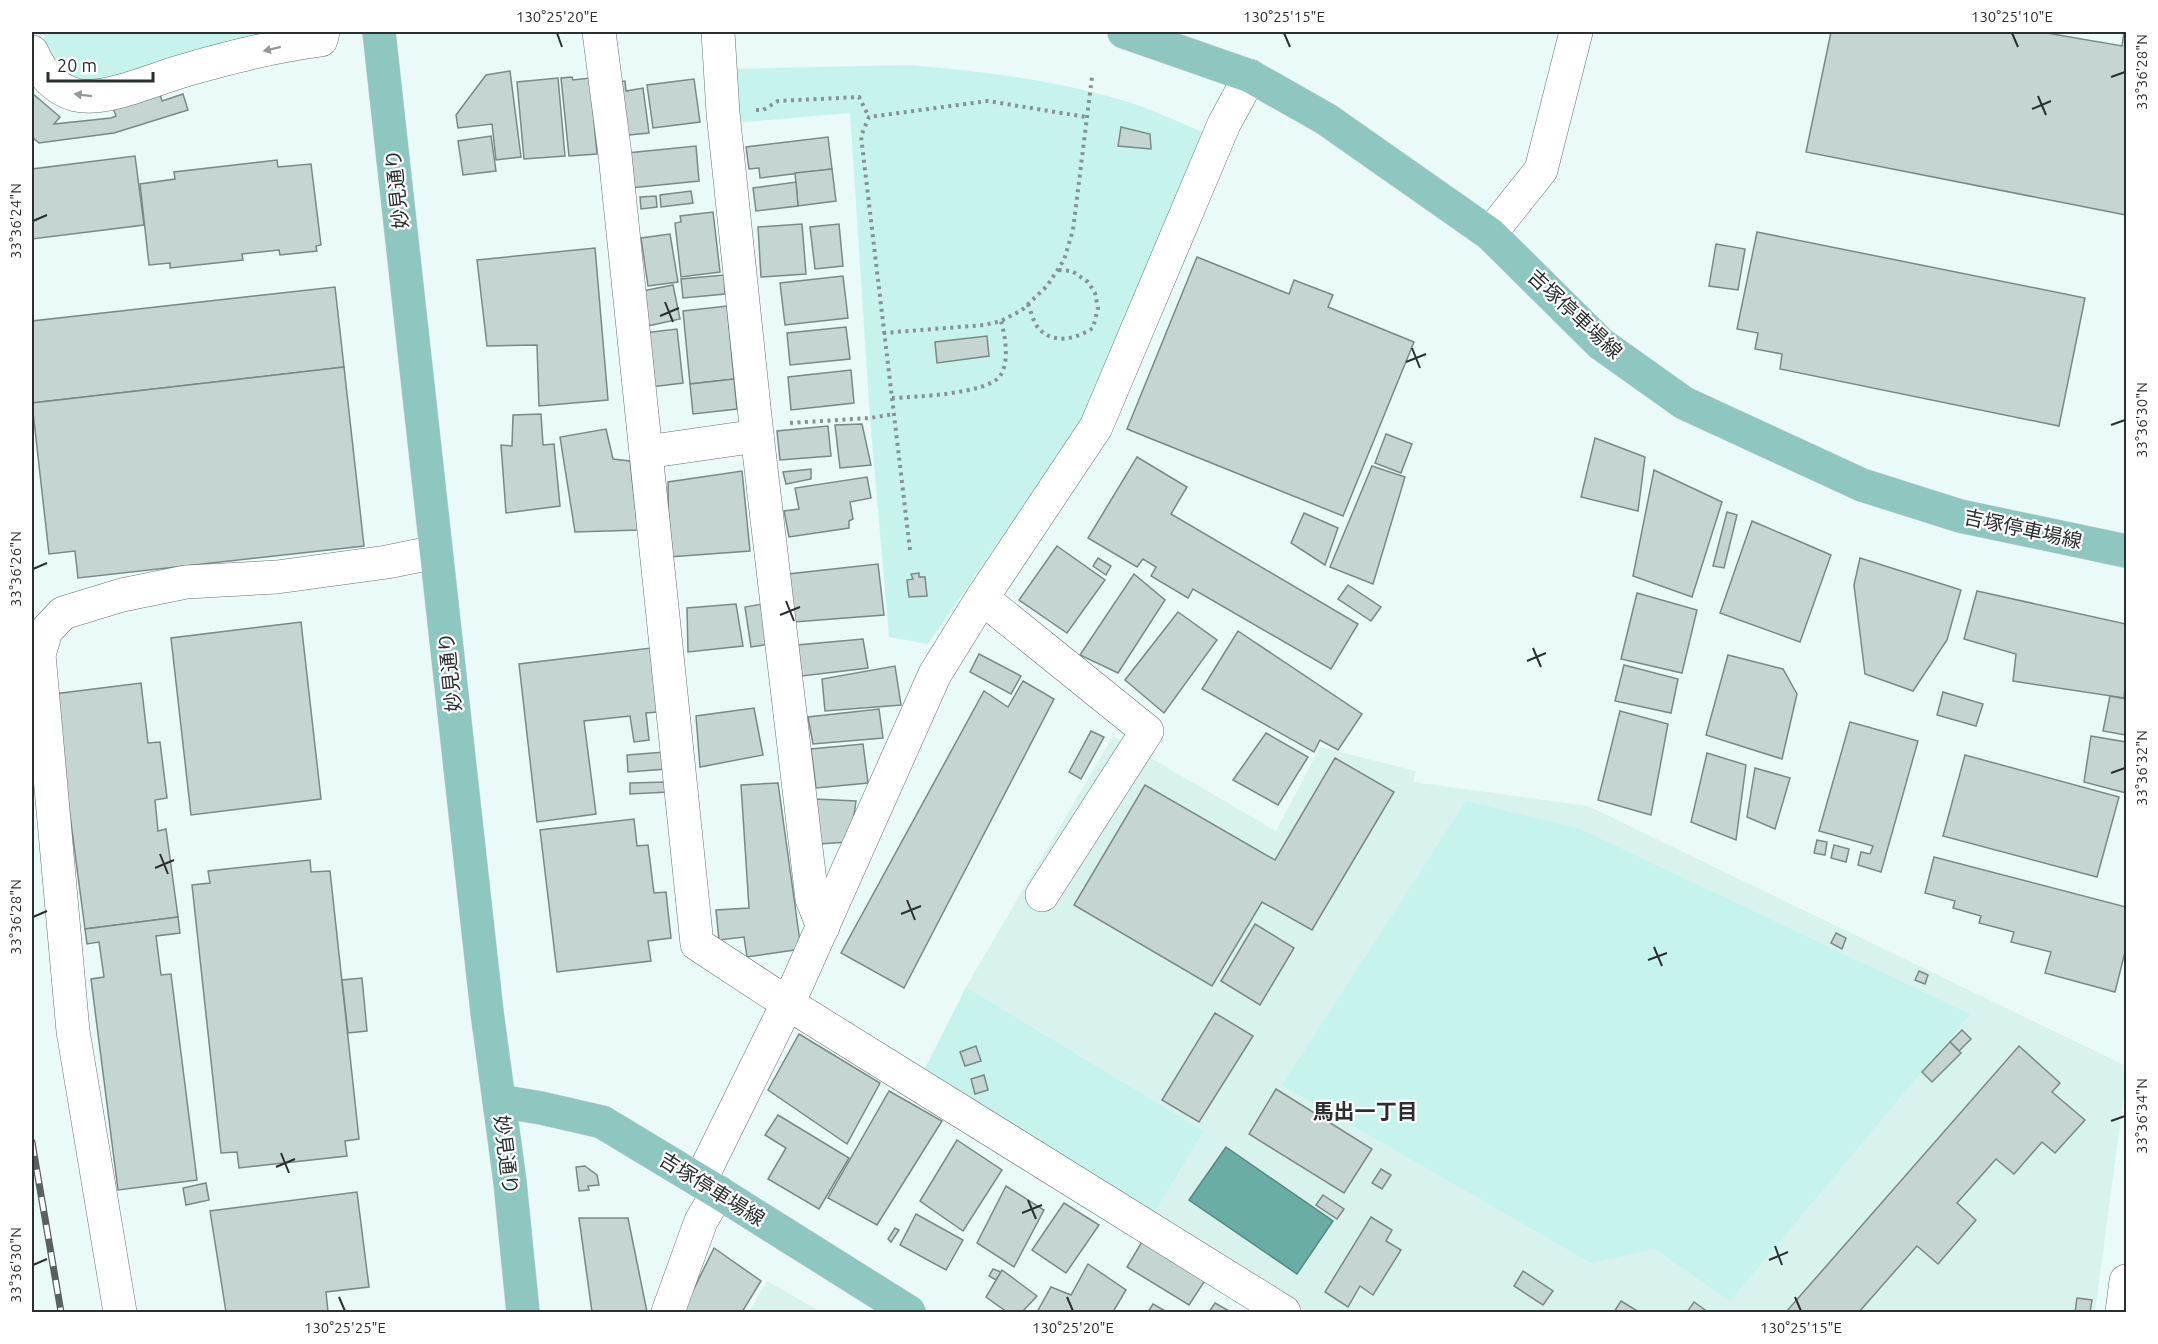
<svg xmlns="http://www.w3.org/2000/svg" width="2158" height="1344" viewBox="0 0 2158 1344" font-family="Ubuntu,'Noto Sans JP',sans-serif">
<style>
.built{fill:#d8f2ee}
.green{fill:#c6f4ed}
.water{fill:#69ada4;stroke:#568881;stroke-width:1.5}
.building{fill:#c5d5d2;stroke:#7a8987;stroke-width:1.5}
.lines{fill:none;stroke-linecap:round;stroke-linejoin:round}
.minor-casing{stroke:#64726f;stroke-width:34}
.major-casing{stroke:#d4d6d5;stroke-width:34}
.path{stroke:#879291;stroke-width:4;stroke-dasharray:3 4.5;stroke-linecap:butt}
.minor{stroke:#fff;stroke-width:33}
.major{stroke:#8ec6c0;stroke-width:33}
.rail-casing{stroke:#586160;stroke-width:7}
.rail{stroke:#fff;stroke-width:4.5;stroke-dasharray:14;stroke-linecap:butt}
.oneway{fill:#949897}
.ticks{fill:none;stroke:#2a302f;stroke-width:2}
.labels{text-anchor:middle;stroke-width:4.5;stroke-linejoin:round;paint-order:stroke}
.street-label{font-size:20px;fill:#2a302f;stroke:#fff}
.neighbourhood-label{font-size:21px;font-weight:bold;fill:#2a302f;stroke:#fff}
.neatline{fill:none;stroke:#2a302f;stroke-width:2}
.ticks-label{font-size:15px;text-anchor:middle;fill:#2a302f}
</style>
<rect width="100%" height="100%" fill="#eafaf8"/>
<g class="built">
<polygon points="1113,736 1276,831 1320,747 1416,771 1413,782 1588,806 2126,1066 2126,1079 2095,1312 1308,1312 1152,1217 1204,1131 966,987"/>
<polygon points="767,1281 821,1312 749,1312"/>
</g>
<g class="green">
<polygon points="44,32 281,32 111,78 79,81 64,74 45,48"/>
<path d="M907 65C984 71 1063 81 1137 105 1160 113 1183 124 1205 133L1080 423 928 644 889 637 870 418 850 113 734 123 731 69Z"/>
<polygon points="1466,801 1580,829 1970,1014 1730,1301 1655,1249 1591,1263 1282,1085"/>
<polygon points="966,987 1204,1131 1152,1217 922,1074"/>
</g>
<polygon class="water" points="1226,1147 1333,1221 1297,1274 1189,1200"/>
<g class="building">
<polygon points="1831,32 2041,32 2122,46 2124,32 2126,32 2126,215 1806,152"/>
<polygon points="510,71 521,157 496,160 492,124 458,128 456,115 486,75"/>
<polygon points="572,77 573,80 590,78 597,154 569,156 561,78"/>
<polygon points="558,78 565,156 524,159 517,82"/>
<polygon points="694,79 700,122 653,128 647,85"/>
<polygon points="625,81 626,91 643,88 649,133 619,136 612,83"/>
<polygon points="32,93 60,117 54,124 111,118 116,116 113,108 160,94 162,101 183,94 188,110 114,133 39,143 32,137"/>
<polygon points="1121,127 1150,134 1151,149 1118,146"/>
<polygon points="491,136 496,171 463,175 458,141"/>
<polygon points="828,137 832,169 760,178 759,168 749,169 746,147"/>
<polygon points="696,146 699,181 630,188 627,153"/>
<polygon points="135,156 144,225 32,239 32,169"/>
<polygon points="277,160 278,167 311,164 321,245 316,246 317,251 280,255 279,250 242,254 243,260 170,268 170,263 149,265 140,184 175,179 174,172"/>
<polygon points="832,169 836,201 798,206 795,173"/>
<polygon points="796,182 798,206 756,211 753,188"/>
<polygon points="691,191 693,203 661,207 660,195"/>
<polygon points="656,196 657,207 641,209 640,197"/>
<polygon points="713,212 720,272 681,277 675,223 681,222 680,216"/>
<polygon points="802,224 806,274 761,277 758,227"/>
<polygon points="839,224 843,266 815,269 810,227"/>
<polygon points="1757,232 2085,298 2059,426 1780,369 1782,354 1755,349 1758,333 1737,329"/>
<polygon points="670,234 678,282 648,286 641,238"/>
<polygon points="1716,244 1745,249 1738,290 1709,286"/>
<polygon points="595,248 608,400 539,406 537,345 487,346 477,260"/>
<polygon points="1197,257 1289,294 1294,280 1333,295 1328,307 1414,342 1343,516 1127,429"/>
<polygon points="724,275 725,294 683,298 681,279"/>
<polygon points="843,276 848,318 785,325 780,283"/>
<polygon points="673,285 680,319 643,327 637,292"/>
<polygon points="335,287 344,367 32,403 32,321"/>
<polygon points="727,306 734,379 690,384 683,311"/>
<polygon points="846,327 850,359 790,365 787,333"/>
<polygon points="677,329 683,383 651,387 644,333"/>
<polygon points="987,336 989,356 937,363 935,342"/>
<polygon points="344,367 364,546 78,578 75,551 49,554 32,403"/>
<polygon points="851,370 854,403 791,410 788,377"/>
<polygon points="734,379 737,409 693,414 690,384"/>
<polygon points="541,414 543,445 554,444 560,506 506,513 501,445 512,446 513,415"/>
<polygon points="862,424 871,465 840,468 835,425"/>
<polygon points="828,426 831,456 780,460 777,431"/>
<polygon points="606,429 613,459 630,461 638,530 575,532 560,437"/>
<polygon points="1386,434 1412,444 1401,473 1375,463"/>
<polygon points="1595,438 1645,457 1638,511 1581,497"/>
<polygon points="1137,457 1187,487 1171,514 1358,624 1331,669 1193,589 1188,598 1151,576 1156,567 1143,559 1137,567 1088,538"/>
<polygon points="1372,466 1405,477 1373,584 1330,567"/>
<polygon points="811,469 811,479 786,484 783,472"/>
<polygon points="1654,470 1722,502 1692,597 1633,576"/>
<polygon points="742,471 750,551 669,557 668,482"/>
<polygon points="867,477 871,498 850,502 853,519 849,521 849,528 789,537 784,511 799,509 795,488"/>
<polygon points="1727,512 1737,515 1724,568 1713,566"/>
<polygon points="1304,513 1338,528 1325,565 1291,543"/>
<polygon points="1752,521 1831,555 1800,642 1720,613"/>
<polygon points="1057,546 1105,580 1067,633 1019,600"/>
<polygon points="1098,558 1111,566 1106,575 1093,566"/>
<polygon points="1860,558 1961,590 1947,640 1913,691 1865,674 1854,585"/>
<polygon points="878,564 884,615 794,622 788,574"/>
<polygon points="919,573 919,577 925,577 927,596 909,597 907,580 913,579 911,574"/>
<polygon points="1134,574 1165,600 1118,673 1080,655"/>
<polygon points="1348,585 1381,607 1371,621 1338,599"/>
<polygon points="1977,591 2126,624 2126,674 2124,698 2013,681 2016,654 1964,639"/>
<polygon points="1637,593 1697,610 1682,673 1621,659"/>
<polygon points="736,604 743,646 688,652 687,608"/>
<polygon points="762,604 770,644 751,647 745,607"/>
<polygon points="1178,612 1217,640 1164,713 1125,680"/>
<polygon points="301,622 321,799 191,815 171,638"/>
<polygon points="1238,631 1362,714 1338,750 1320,740 1314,752 1202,689"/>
<polygon points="863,639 868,668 802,676 797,645"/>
<polygon points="651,648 658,712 646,713 649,740 634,742 630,716 584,721 596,814 537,822 519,664"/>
<polygon points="979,654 1021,676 1011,694 970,672"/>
<polygon points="1728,655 1783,669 1797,694 1782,759 1706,735"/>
<polygon points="1624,665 1678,679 1671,713 1615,701"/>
<polygon points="895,666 901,705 825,711 822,679"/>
<polygon points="1023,681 1054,699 904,988 841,953 984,691 1008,707"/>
<polygon points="141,683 148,743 160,742 167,798 155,800 158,831 166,829 178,917 85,929 54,694"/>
<polygon points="1943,692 1983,704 1976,726 1937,715"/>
<polygon points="2110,696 2126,699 2126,735 2103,731"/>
<polygon points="754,708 763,755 700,767 696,716"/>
<polygon points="879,709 883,738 813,744 808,717"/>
<polygon points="1620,711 1668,724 1651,815 1598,800"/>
<polygon points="1850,722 1918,741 1881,872 1858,865 1861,852 1870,854 1873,846 1819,831"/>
<polygon points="1091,731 1104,737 1081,779 1069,772"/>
<polygon points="1266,733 1308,757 1278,805 1233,780"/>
<polygon points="2091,736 2126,742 2126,793 2084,782"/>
<polygon points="863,744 868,783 816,788 811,749"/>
<polygon points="665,752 667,769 628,772 627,755"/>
<polygon points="1707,753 1746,765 1736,840 1691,822"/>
<polygon points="1965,755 2119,797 2097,877 1943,836"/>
<polygon points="1335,758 1394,792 1312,930 1262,902 1212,986 1074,905 1145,785 1275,860"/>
<polygon points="1755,768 1790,778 1775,829 1747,817"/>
<polygon points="668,782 668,792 630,794 630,783"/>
<polygon points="778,783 801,949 747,957 744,937 719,940 716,910 749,908 741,785"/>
<polygon points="814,799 856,801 850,842 818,844"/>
<polygon points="634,819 637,846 648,845 654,893 666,892 671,938 648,941 651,961 557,972 540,830"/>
<polygon points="1817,840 1827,842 1825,855 1814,853"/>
<polygon points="1834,845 1849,849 1846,862 1831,858"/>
<polygon points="1934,857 2126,907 2126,948 2115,992 2045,973 2051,952 2011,942 2014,932 1979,923 1981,916 1953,908 1955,901 1925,893"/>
<polygon points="310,860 311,872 330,871 359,1139 345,1141 347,1156 239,1168 237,1152 221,1153 192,885 210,883 208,871"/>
<polygon points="178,917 180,933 156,936 161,975 171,974 197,1180 118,1190 91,979 104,977 99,942 87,944 85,929"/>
<polygon points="1255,924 1294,948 1260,1005 1221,981"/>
<polygon points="1836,933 1846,938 1842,949 1831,943"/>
<polygon points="1919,971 1928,975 1925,984 1915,980"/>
<polygon points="362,978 367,1031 348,1033 342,980"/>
<polygon points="1215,1013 1253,1036 1199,1122 1162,1100"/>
<polygon points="1962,1030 1971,1039 1959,1051 1950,1042"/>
<polygon points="799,1034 880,1083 847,1144 768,1090"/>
<polygon points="1950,1042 1961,1053 1932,1082 1922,1072"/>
<polygon points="976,1046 981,1061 965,1066 960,1052"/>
<polygon points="2019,1046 2060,1083 2052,1092 2085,1120 2055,1153 2042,1142 2014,1174 1996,1159 1957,1203 1976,1220 1938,1264 1917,1246 1859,1312 1786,1312"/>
<polygon points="984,1075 988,1090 975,1094 971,1079"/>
<polygon points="1276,1089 1372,1149 1344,1193 1249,1134"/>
<polygon points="889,1091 942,1121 877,1225 828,1198"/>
<polygon points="778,1115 849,1158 819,1209 768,1179 786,1148 765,1135"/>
<polygon points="957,1140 1002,1170 963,1231 920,1201"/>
<polygon points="585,1166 597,1175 599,1185 588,1186 589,1190 579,1191 576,1167"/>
<polygon points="1381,1169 1391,1175 1382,1189 1372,1183"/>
<polygon points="206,1183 209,1200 186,1205 183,1188"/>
<polygon points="1006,1186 1044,1210 1014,1267 977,1243"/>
<polygon points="357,1192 369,1287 326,1292 328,1312 226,1312 210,1211"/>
<polygon points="1323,1195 1344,1209 1337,1219 1316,1205"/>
<polygon points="1064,1203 1099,1225 1066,1273 1032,1250"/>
<polygon points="916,1214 963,1240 946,1270 900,1245"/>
<polygon points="1371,1217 1392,1230 1386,1241 1401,1250 1373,1295 1360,1286 1348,1307 1325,1292"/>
<polygon points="579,1218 628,1218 647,1312 592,1312"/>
<polygon points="895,1228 899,1230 891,1242 888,1239"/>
<polygon points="1143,1240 1206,1279 1189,1305 1127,1267"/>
<polygon points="714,1248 761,1281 742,1312 689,1312 684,1309"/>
<polygon points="1088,1264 1126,1290 1113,1312 1037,1312 1051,1287 1071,1295"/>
<polygon points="993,1269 1001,1272 996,1280 989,1276"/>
<polygon points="1002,1270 1037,1296 1022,1312 1007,1312 986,1297"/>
<polygon points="1523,1271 1553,1291 1543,1305 1514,1286"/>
<polygon points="2077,1298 2092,1300 2090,1312 2075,1312"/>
<polygon points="1621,1301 1639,1312 1614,1312"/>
<polygon points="1694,1302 1708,1312 1687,1312"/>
<polygon points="1215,1303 1231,1312 1209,1312"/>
<polygon points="1153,1304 1167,1312 1148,1312"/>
</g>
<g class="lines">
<g class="minor-casing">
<g id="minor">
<polyline points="599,32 615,155 697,944 787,1003 1284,1312"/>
<polyline points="718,32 723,113 756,426 812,899 823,927"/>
<path d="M32 52C41 72 53 89 76 95 106 102 156 78 186 70 230 57 276 46 321 40L323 32"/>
<polyline points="1490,234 1541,170 1576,32"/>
<polyline points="646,452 757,436"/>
<polyline points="982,598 1147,731 1042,895"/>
<polyline points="700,1181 797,984 935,674 982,598 1096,427 1224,124 1250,76"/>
<polyline points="120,1312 73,1031 39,655 46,631 63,613 122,595 186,582 277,577 387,562 436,552"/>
<polyline points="668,1312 701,1221 718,1192"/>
<polyline points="2122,1312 2126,1281"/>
</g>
</g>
<g class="major-casing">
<g id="major">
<polyline points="379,32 487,1012 510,1182 523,1312"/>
<polyline points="1124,32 1250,76 1326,119 1490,234 1601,344 1684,403 1862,485 1960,516 2126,551"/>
<polyline points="499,1101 541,1108 602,1122 718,1192 909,1312"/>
</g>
</g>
<g class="path">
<polyline points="756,110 763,110 778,101 859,97 869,117"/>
<path d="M1028 304C1031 312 1034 324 1040 330 1056 345 1077 338 1093 328L1098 308 1095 293 1088 282 1072 271 1058 270"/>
<polyline points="883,333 984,325 1001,321 1022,310 1047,286 1064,260 1073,230 1092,77"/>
<path d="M892 398C914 397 987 394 1000 376 1010 362 1005 335 1001 321"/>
<polyline points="790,423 870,418 894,414"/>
<polyline points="910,550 861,136 869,117 988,101 1086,117"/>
</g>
<use href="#minor" class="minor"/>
<use href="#major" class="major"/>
<g class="rail-casing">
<polyline id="rail" points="32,1142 61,1312"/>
</g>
<use href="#rail" class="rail"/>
</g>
<defs><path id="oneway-solid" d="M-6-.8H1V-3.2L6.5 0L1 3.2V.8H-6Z" transform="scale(1.5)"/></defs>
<g class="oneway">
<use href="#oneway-solid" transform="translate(272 49) rotate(166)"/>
<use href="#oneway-solid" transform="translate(83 95) rotate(-173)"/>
</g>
<path class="ticks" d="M557 33 562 47M1284 33 1290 47M2012 33 2018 47M2111 77 2125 72M2038 96 2046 115M2032 109 2051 101M33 221 47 215M665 302 673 322M660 316 679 308M1412 348 1420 368M1406 362 1426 354M2111 425 2125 420M33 569 47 563M786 601 794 621M780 615 800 607M1533 648 1541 667M1527 661 1546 653M2111 773 2125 768M160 854 168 874M155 868 174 860M907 900 915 920M901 914 921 906M33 917 47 911M1654 947 1662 966M1648 960 1667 953M2111 1121 2125 1116M281 1153 289 1173M276 1167 295 1159M1028 1200 1036 1219M1022 1213 1042 1205M1775 1246 1782 1265M1769 1260 1788 1252M33 1265 47 1259M339 1297 345 1311M1067 1297 1073 1311M1795 1297 1801 1311"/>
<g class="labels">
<g class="street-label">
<text transform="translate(397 189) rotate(-96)" y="7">妙見通り</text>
<text transform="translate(1575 314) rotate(43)" y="7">吉塚停車場線</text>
<text transform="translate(2023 529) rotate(12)" y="7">吉塚停車場線</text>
<text transform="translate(450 672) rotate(-96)" y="7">妙見通り</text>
<text transform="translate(506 1155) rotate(83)" y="7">妙見通り</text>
<text transform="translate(712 1189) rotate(32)" y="7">吉塚停車場線</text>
</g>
<g class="neighbourhood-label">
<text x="1365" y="1119">馬出一丁目</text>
</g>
</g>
<rect width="2158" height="1344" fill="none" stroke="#ffffff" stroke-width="66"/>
<path d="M48 72v9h105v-9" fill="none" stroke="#2a302f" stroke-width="3"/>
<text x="57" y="72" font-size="18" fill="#2a302f" stroke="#ffffff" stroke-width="4.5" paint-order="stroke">20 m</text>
<rect x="33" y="33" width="2092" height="1278" class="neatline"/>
<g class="ticks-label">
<text x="557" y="22">130°25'20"E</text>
<text x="1284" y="22">130°25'15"E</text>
<text x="2012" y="22">130°25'10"E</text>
<text transform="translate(2142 72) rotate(-90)" y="5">33°36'28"N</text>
<text transform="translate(16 221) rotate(-90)" y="5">33°36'24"N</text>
<text transform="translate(2142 420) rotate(-90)" y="5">33°36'30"N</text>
<text transform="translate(16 569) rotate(-90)" y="5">33°36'26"N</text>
<text transform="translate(2142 768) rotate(-90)" y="5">33°36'32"N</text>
<text transform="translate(16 917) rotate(-90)" y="5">33°36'28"N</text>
<text transform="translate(2142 1116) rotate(-90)" y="5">33°36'34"N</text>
<text transform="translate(16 1265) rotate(-90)" y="5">33°36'30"N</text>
<text x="345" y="1333">130°25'25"E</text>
<text x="1073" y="1333">130°25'20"E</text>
<text x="1801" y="1333">130°25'15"E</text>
</g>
</svg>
